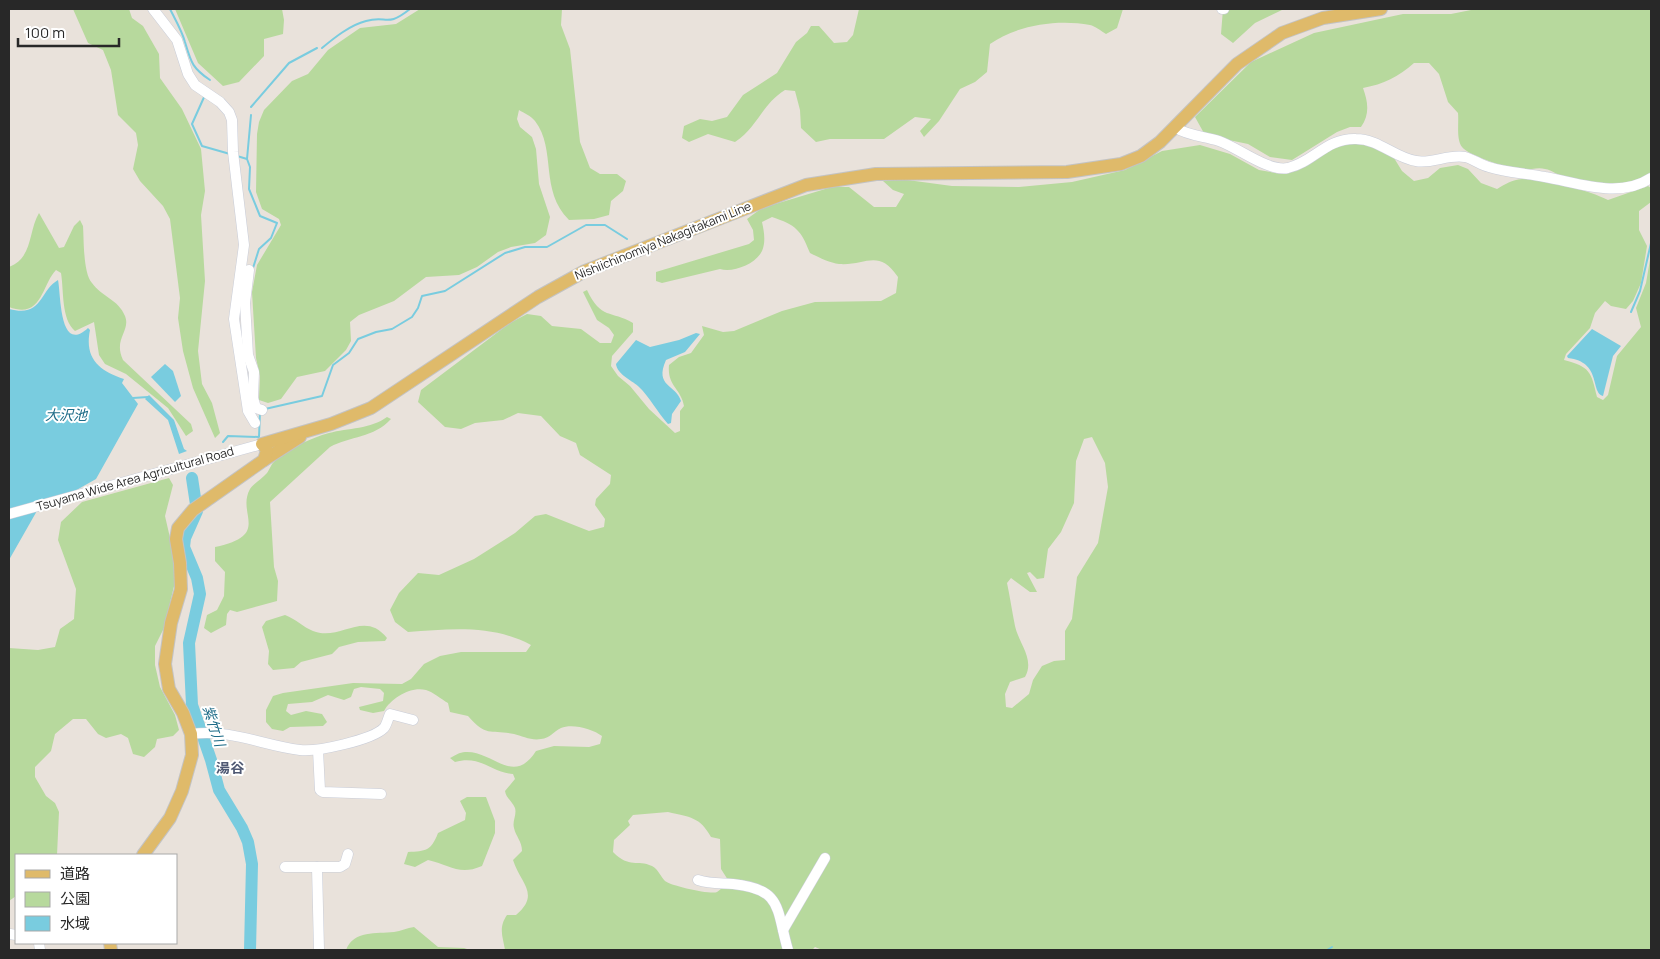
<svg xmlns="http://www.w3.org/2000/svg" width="1660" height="959" viewBox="0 0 1660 959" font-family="Manrope,'Noto Sans JP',sans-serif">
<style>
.green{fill:#b7d99d;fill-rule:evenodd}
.water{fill:#79ccdf}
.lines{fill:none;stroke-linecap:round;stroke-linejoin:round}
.stream{stroke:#79ccdf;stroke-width:2}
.river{stroke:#79ccdf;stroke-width:12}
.minor-casing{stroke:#c9cdd8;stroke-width:11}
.major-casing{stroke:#c3c3c3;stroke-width:14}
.minor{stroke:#fff;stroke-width:10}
.major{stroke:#dfba6a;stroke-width:12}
.labels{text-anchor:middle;stroke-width:4;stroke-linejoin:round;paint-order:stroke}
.street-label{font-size:12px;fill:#282828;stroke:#fff}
.water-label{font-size:14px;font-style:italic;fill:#1d6b87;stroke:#fff}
.neighbourhood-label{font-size:14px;font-weight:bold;fill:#4e5873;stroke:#fff}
</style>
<rect width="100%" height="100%" fill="#e9e2db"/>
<g class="green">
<polygon points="73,9 129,9 132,18 143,26 159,54 160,78 182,109 201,149 205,191 201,215 205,281 198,351 202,384 212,403 220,433 215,438 193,388 183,351 178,318 180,298 170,219 163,206 140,181 133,169 138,145 136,133 118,115 111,70 103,50 88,43"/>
<polygon points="175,9 282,9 284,20 283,34 264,39 264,56 239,82 223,86 198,63"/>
<path d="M420 9H562L561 25 570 49 580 142 590 168 600 174H617L626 181 623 191 611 201 609 215 594 219 569 220C539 190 557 150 535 121 531 116 524 113 519 110L517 119 520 127 532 137 536 149 539 184 550 217 546 235 535 243 511 247 498 252 477 267 459 275 426 277 394 301 359 315 350 322 351 341 346 350 325 371 297 377 281 399 268 403 259 400 260 376 256 358 252 292 257 265 281 225 279 219 262 209 256 192 257 134 259 122 264 110 292 81 308 74 328 50 360 28 396 24Z"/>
<path d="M859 9H1123L1117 28 1106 34C1101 31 1095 26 1090 25 1057 19 1017 25 990 44L987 72 975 82 960 89 939 121 924 137 920 131 931 119 915 117 884 139H830L816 142 801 128 800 110 795 91 785 90C761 105 758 127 735 142L708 134 689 142 682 138 684 126 700 119 712 121 727 117 743 95 777 73 796 42 807 33 811 26H819L834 43 847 42 853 35Z"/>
<polygon points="1223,9 1284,9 1255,23 1233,43 1221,34"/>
<path d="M1476 9H1651V172C1631 190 1590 187 1566 178 1559 176 1552 170 1545 169 1538 167 1529 170 1522 170 1510 169 1469 156 1462 147 1456 139 1459 123 1458 113L1448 102 1439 74 1429 63H1414C1398 77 1384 84 1363 88 1368 102 1370 114 1361 127H1350L1337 132 1292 160 1270 157 1248 144 1205 135 1195 117 1251 62 1314 33 1403 14H1451Z"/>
<path d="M1354 143 1370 146 1394 158 1402 171 1414 181 1428 178 1440 168 1458 165 1468 169 1481 183 1497 189C1505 184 1512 180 1522 179 1543 178 1589 190 1608 200L1648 186 1651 188V202L1639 211V230L1647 246 1641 283 1633 301 1626 309 1611 306 1605 301 1595 313 1590 328 1566 354 1564 360C1590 367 1591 371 1597 397L1603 400 1608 395 1617 356 1641 327 1636 308 1646 283 1651 254V950H822L815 947 812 950H505C503 937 498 928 507 915H516C541 894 520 883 513 860L522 851C522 841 516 837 514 828 512 821 517 815 515 808 512 801 506 798 505 791L515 779 513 774C490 772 481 755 455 762L450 758C454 756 460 752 465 752 493 750 513 787 536 751L554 746 589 747 600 744 602 736C593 729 572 723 561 728 553 732 550 738 541 739 532 741 522 736 514 734 491 729 487 738 468 716L450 712 448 703C441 699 433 692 426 690 411 686 391 698 384 711L373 713 360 710 359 707 383 701 384 693 380 689 361 687 354 689 351 697 344 700 328 695 312 702 288 704 286 711 291 715 306 711 322 714 327 722 323 726 290 727 283 731 272 729 266 722V710L273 696 283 693 353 683 402 684 411 679 424 664 440 656 461 652H526L531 645C492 624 450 629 408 632L395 622 390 610 399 593 418 573 439 575 474 559 515 533 535 516 546 514 589 531 604 527 605 519 595 505 596 499 610 484 611 475 580 455 576 443 560 436 541 416 518 413 503 420 475 423 461 429 445 427 418 402 421 390 510 323 527 314 541 316 552 326 581 329 600 343H611L614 335 609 328 597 320 583 292 587 290C601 320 611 310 633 323V332L612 356 611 366 618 376 630 386 649 409 675 433 680 431V411L684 406C681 388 667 386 669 365L679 357 691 353 704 335 702 326 723 332 734 331 782 311 815 302 881 301 896 293 898 277C878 248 866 266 839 264 830 263 818 257 810 253 801 230 796 225 772 217L762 222C764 231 766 242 762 251 756 264 733 273 720 269L662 283 656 281V272L749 244 754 240 753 230 747 219 762 208 832 187H849L874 207H896L904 194 893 190 883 181 900 179 952 186 1019 187 1072 182 1125 170 1162 151 1200 145 1230 154 1259 170 1281 174 1297 169 1332 148ZM1092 437 1105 463 1108 487 1098 543 1077 577 1072 619 1065 631V660L1054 661 1042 666 1033 680 1029 694 1012 708 1006 707 1005 694 1010 682 1025 677C1035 659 1019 644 1015 626 1012 611 1010 597 1007 583L1011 578 1030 592H1037L1027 573 1030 572 1037 579 1044 578 1048 549 1061 532 1074 503 1076 461 1084 439ZM668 812C690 817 700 817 711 837L720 839 721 869 728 880C725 884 721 890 717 892 712 895 671 886 665 881 660 876 659 870 652 866 637 859 630 869 613 852L614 840 630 825 628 821 633 815Z"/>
<path d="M39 213 59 248 64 247 74 226 80 220 83 226C84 240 83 273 92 283 101 296 119 300 125 316 131 331 113 339 123 360L191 424 193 431 186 436 168 408 126 374 105 364 99 355 94 322 75 331C61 319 64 291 61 273L56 270C42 284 42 320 9 307V267C33 258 28 232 39 213Z"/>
<path d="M387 417 391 419C374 438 350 436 330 447L270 502 274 567 278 581 277 601 237 612 230 610 227 614 226 625 211 633 204 628 207 615 217 610 224 596 225 572 215 561V547C272 535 236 514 250 489 254 483 262 479 267 473 270 469 271 464 275 461 289 448 311 438 329 433 348 428 371 429 387 417Z"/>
<polygon points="169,478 173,485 165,516 176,564 175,582 164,628 155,646 155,665 160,687 175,715 179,730 173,736 157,739 155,747 144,757 133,754 128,738 121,734 106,738 98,734 86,719 73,719 55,734 51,751 35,767 35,777 46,796 55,803 59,812 57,855 16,855 16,896 9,901 9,648 38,650 55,647 60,629 74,619 76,589 58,540 61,522 82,502"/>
<path d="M285 615C296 619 303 627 313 631 340 642 364 609 387 638L385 641 358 642 339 647 332 654 301 662 294 668 273 670 268 664 269 651 262 627 266 621Z"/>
<path d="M467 797H486L495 821V833L482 866C459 876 450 865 428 860L415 867 404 864 408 852C426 851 431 851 438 833L465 820 466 813 460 801Z"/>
<path d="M414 927 438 947 464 948 470 950H346C354 930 376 934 394 932 401 931 407 928 414 927Z"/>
</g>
<g class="water">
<path d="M58 280C61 294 59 355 88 328L90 330C84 359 100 371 124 379L122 383 138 404 96 479 73 492 42 502 9 560V309C43 318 39 291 58 280Z"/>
<path d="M1592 329 1621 346 1613 356 1603 396C1590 392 1602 362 1568 358L1567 356Z"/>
<path d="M696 333 700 334 685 352 666 360C654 387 676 384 681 401L672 414 671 423 668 424C657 412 650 397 638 386 631 380 617 374 616 364L636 340 650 347 679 340Z"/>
<polygon points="165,364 173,371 181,396 175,402 151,377"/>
<polygon points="149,395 174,420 184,449 187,451 179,454 168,420 145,399"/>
</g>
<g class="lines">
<g class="stream">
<path d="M170 9C175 19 182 31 185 42 191 62 192 68 210 80"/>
<path d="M322 48C334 38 350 25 366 21 388 15 386 28 410 9"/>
<polyline points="205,95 192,124 202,146 230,154"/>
<polyline points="251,107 289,63 317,48"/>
<polyline points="251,115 247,159 250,167 249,189 260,216 277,223 271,238 259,249 253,268"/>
<polyline points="237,156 247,159"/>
<polyline points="1631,312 1640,291 1651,243"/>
<polyline points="133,398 148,397"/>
<polyline points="265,409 322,396 333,365 349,353 358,339 376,332 392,329 412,317 418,308 422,296 445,291 505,253 525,247 547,247 586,225 605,225 627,239"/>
<polyline points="223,442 228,436 259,437 260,412"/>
<polyline points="1327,950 1332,947"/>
</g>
<polyline class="river" points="192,478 197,511 185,538 184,547 197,578 200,594 189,643 192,705 211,760 219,790 242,828 248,842 252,864 250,950"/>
<g class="minor-casing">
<g id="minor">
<polyline points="153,9 177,40 188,74 195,85 220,102 229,112 232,120 233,152 244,245 234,319 248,411 255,423"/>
<polyline points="1222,9 1224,9"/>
<path d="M1176 128C1189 136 1204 136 1219 141 1239 148 1268 172 1288 168 1314 162 1326 138 1356 139 1379 139 1395 158 1416 161 1432 164 1448 154 1465 157 1473 159 1481 165 1489 167 1507 173 1526 173 1545 177 1579 183 1619 199 1651 178"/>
<polyline points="249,270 245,303 248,355 254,372 253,398 256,408 262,410"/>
<polyline points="9,514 262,444"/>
<path d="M191 734C232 729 261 745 300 750 317 752 372 740 384 728 387 724 388 718 390 714L413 720"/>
<polyline points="318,750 320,790 323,792 381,794"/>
<polyline points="285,867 340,867 345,864 348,854"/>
<polyline points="317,867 319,950"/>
<path d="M698 880C710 884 721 883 733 884 783 889 776 909 788 950"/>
<polyline points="783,930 825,858"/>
<polyline points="10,934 16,935"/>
<polyline points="39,943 40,950"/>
</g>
</g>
<g class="major-casing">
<g id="major">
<polyline points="264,460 300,437"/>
<polyline points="143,855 170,818 182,791 192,755 191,734 183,713 169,689 165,664 171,623 181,589 180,563 176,539 178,528 193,510 264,460 267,450 262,444 331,424 371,408 538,297 585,271 806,185 876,174 1067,172 1121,164 1141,156 1160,142 1237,64 1282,33 1323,18 1381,9"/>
<polyline points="110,943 111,950"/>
</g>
</g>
<use href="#minor" class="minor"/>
<use href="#major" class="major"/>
</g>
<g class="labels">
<g class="street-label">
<text transform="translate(663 241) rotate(-22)" y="4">Nishiichinomiya Nakagitakami Line</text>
<text transform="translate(135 479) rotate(-16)" y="4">Tsuyama Wide Area Agricultural Road</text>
</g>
<g class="water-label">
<text x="66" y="420">大沢池</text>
<text transform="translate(214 726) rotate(72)" y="5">紫竹川</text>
</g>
<g class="neighbourhood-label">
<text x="230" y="773">湯谷</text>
</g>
</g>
<rect width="1660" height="959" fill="none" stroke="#282828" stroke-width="20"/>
<rect x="15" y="854" width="162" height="90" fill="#ffffff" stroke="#a9a9a9"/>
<rect x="25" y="870" width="25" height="8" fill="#dfba6a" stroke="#a9a9a9"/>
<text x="60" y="879" font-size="15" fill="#282828">道路</text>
<rect x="25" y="892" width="25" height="15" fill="#b7d99d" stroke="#a9a9a9"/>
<text x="60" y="904" font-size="15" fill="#282828">公園</text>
<rect x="25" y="916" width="25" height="15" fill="#79ccdf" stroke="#a9a9a9"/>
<text x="60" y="929" font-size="15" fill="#282828">水域</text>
<path d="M18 38v8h101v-8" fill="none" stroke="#282828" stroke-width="2.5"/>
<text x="25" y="38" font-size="15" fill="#282828" stroke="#ffffff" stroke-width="4" paint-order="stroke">100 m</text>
</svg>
